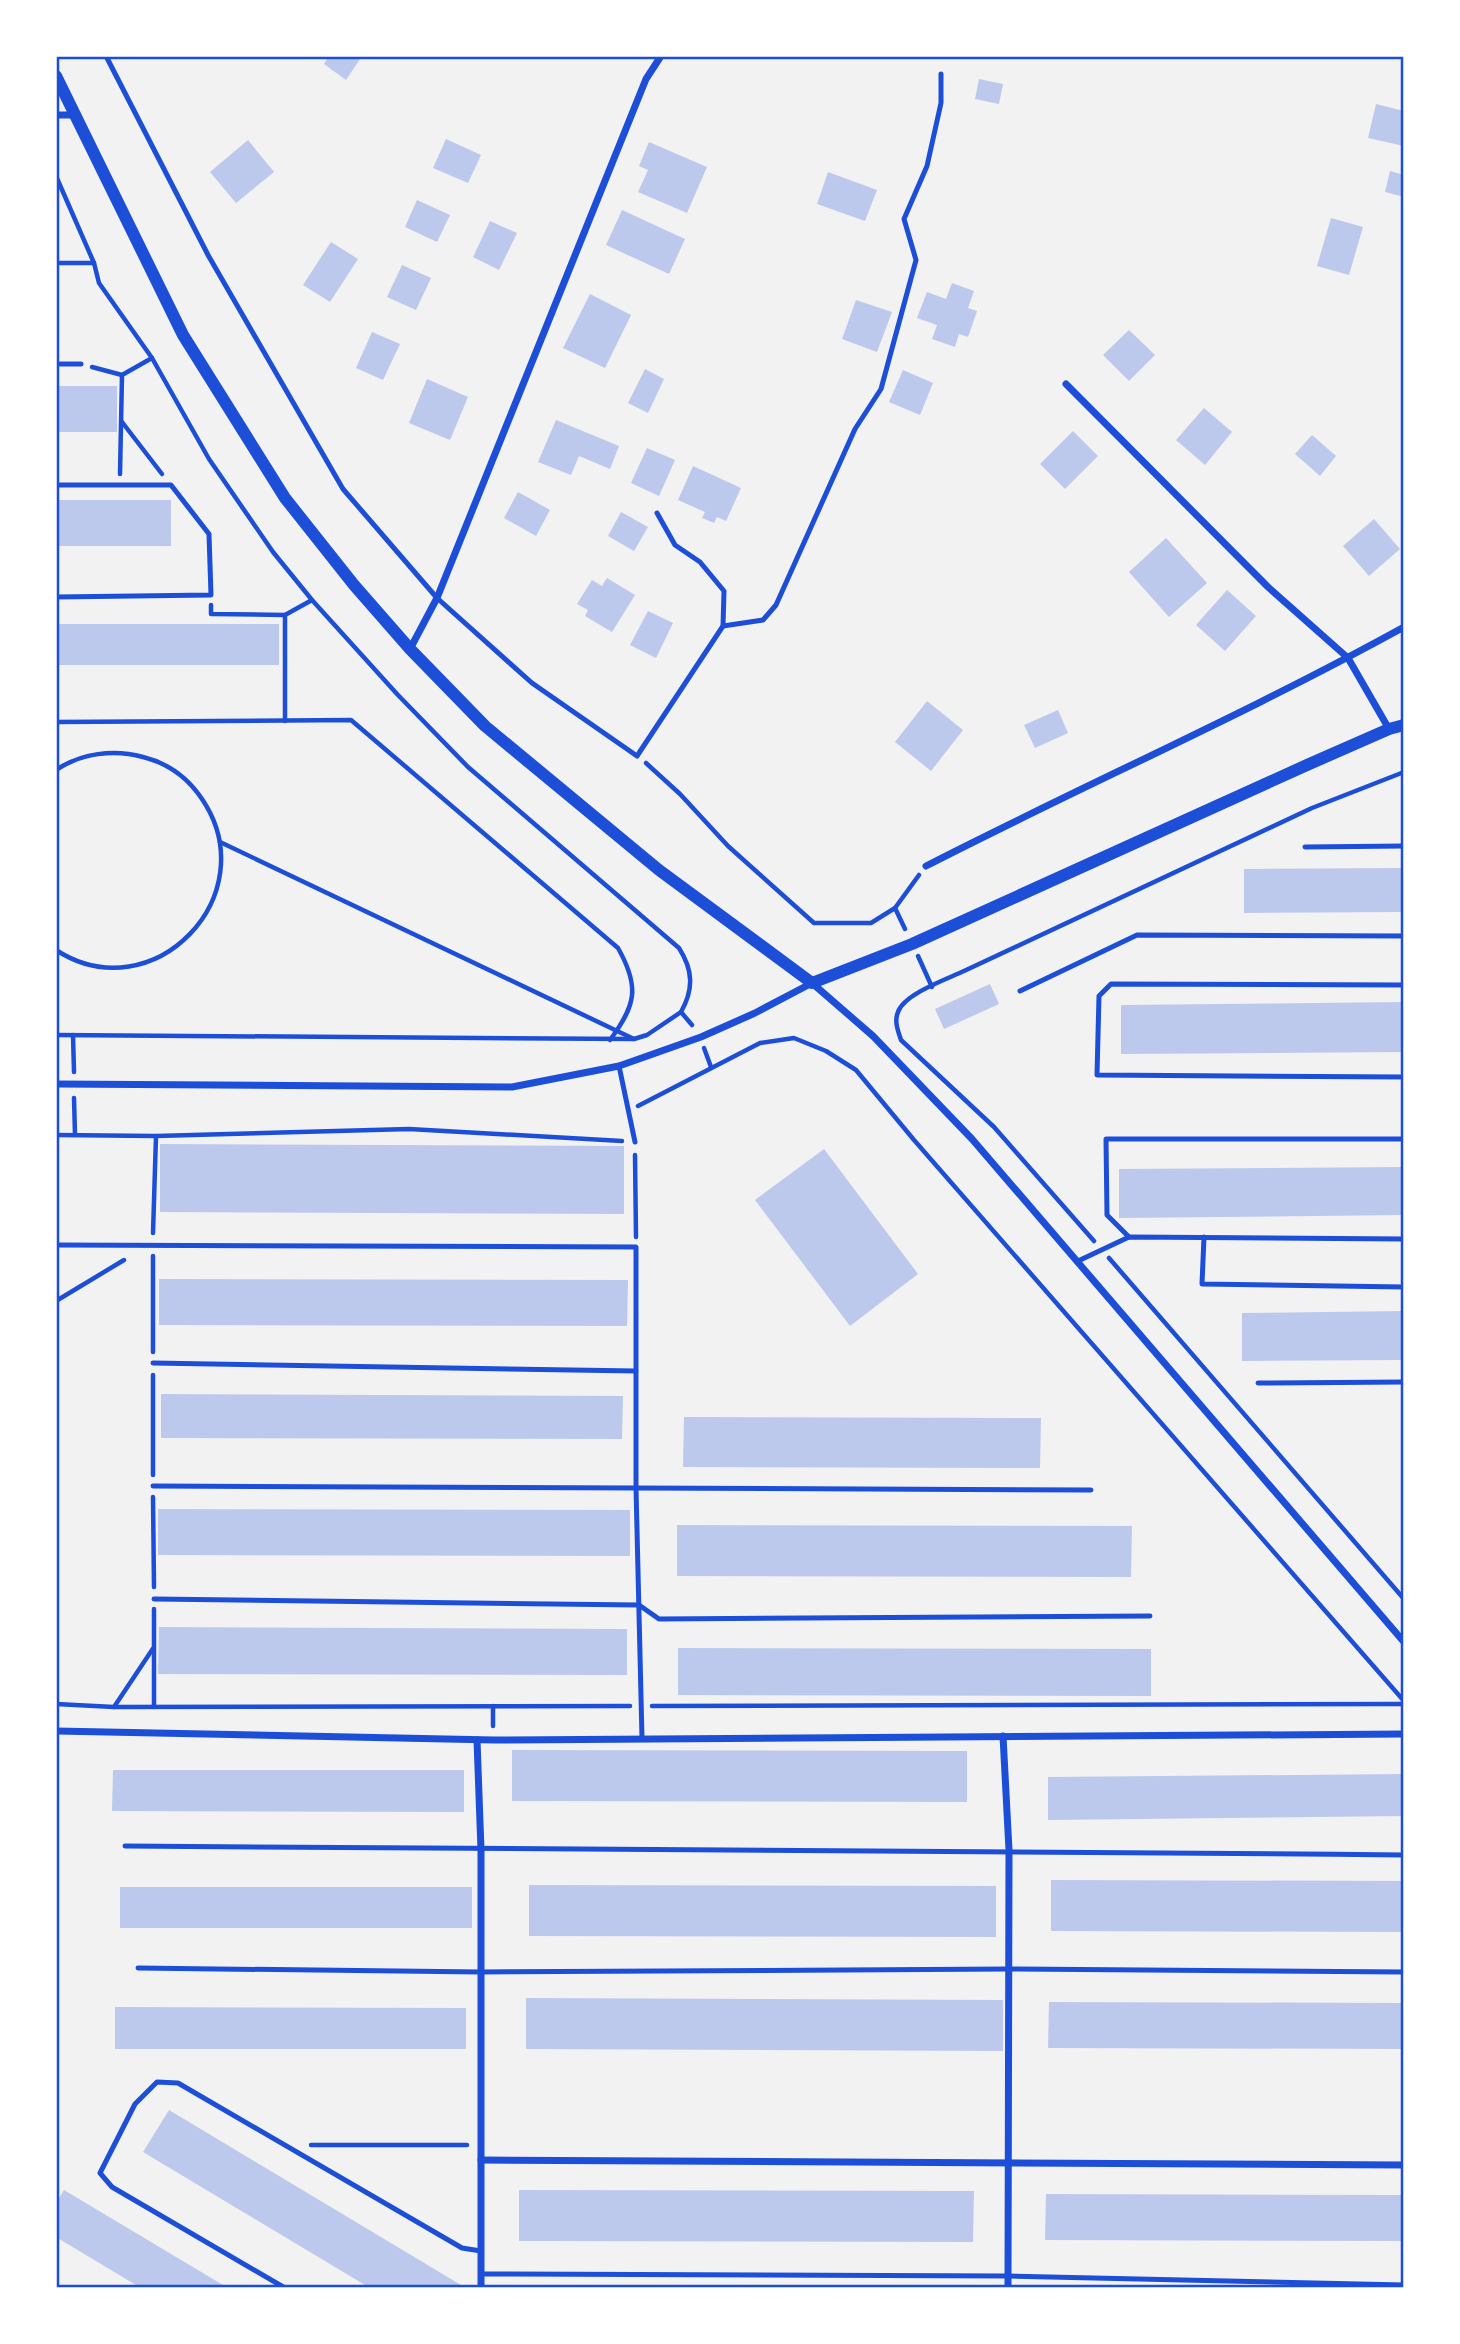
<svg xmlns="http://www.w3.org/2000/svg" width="1460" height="2344" viewBox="0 0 1460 2344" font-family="Roboto,sans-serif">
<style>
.building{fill:#bdc9ec}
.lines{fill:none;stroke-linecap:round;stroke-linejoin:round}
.path{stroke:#1d4ed8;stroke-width:4.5}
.service{stroke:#1d4ed8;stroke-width:5}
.minor{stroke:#1d4ed8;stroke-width:7}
.tertiary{stroke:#1d4ed8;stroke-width:12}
.neatline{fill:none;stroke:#1d4ed8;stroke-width:2.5}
</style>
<rect width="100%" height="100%" fill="#f2f2f2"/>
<g class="building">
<polygon points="329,56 355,56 360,59 346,80 324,64"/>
<polygon points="979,79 1003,84 999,104 975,99"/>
<polygon points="1376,104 1404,111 1404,146 1368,138"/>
<polygon points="446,139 481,155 468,183 433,168"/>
<polygon points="248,140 274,172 236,203 210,172"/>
<polygon points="649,142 707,167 687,213 638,192 648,170 639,166"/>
<polygon points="1390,171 1404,175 1404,197 1385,192"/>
<polygon points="828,172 877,190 865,221 817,204"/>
<polygon points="417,200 450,215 437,242 405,227"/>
<polygon points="622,210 685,239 669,274 606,245"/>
<polygon points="1331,218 1363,227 1349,275 1317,266"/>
<polygon points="490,221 517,233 499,270 473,257"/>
<polygon points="331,242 358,259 330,302 303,285"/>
<polygon points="402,265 431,278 416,310 387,297"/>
<polygon points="952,283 974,291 968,308 977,311 968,337 959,334 955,347 932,339 937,325 917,318 927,292 946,299"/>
<polygon points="590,294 631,315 605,368 563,348"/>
<polygon points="856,300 892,312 877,352 842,339"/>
<polygon points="1129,330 1155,355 1129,381 1103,355"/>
<polygon points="372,332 400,344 383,380 356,368"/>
<polygon points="645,369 664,379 648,413 628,403"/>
<polygon points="903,370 933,383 920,415 889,402"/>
<polygon points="427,379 468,397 450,440 409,423"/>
<rect x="56" y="386" width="61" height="46"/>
<polygon points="1204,408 1232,432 1205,465 1176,440"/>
<polygon points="556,420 619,446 610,469 579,456 571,475 538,462"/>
<polygon points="1073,431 1098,456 1065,489 1040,464"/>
<polygon points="1312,435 1336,456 1320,476 1295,454"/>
<polygon points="647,448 675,460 659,496 631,483"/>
<polygon points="693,466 741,488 726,521 717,517 714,523 702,518 705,512 678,500"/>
<polygon points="518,492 550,510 536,536 504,518"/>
<rect x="56" y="500" width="115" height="46"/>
<polygon points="621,512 648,527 634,551 608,536"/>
<polygon points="1374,519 1400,549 1369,576 1343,546"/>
<polygon points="1166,538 1207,583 1169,617 1129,572"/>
<polygon points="607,578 635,595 612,632 585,616 588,610 577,604 592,580 602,586"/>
<polygon points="1227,590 1256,616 1225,651 1196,625"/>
<polygon points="648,611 673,623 656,658 630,645"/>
<rect x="56" y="624" width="223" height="41"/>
<polygon points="927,701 963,730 931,771 895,742"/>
<polygon points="1058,710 1068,733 1035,748 1024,725"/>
<polygon points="1404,868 1404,912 1244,913 1244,869"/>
<polygon points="990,984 999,1004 944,1029 935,1009"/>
<polygon points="1404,1002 1404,1052 1121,1054 1121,1005"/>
<polygon points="160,1144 624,1146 624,1214 160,1212"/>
<polygon points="824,1149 918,1274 850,1326 755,1200"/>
<polygon points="1404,1167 1404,1215 1119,1218 1119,1169"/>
<polygon points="159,1279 628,1280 627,1326 159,1325"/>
<polygon points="1404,1311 1404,1360 1242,1361 1242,1313"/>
<polygon points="161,1394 623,1396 622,1439 161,1438"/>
<polygon points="684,1417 1041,1418 1040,1468 683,1467"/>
<polygon points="158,1509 630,1510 630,1556 158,1555"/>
<polygon points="677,1525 1132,1526 1131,1577 677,1576"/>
<polygon points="159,1627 627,1629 627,1675 158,1674"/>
<polygon points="678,1648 1151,1649 1151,1696 678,1695"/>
<polygon points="512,1750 967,1751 967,1802 512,1801"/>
<polygon points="113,1770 464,1770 464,1812 112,1811"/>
<polygon points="1404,1774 1404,1816 1048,1820 1048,1777"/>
<polygon points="1051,1880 1404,1881 1404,1932 1051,1931"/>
<polygon points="529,1885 996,1886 996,1937 529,1936"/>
<rect x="120" y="1887" width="352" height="41"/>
<polygon points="526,1998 1003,2000 1003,2051 526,2049"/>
<polygon points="1049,2002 1404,2003 1404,2049 1048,2048"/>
<polygon points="115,2007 466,2008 466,2049 115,2049"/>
<polygon points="169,2110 466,2288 370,2288 143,2152"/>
<polygon points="64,2190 228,2288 141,2288 56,2237 56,2203"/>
<polygon points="519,2190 974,2191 973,2242 519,2241"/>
<polygon points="1046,2194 1404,2195 1404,2241 1045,2240"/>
</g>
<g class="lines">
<g class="path">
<path d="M56 176 94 263 99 283 152 358 209 459 273 552 312 600 397 694 468 767 679 948C693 970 694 989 681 1012"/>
<polyline points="56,263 94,263"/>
<polyline points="92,367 122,375"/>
<polyline points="122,422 162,474"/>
<polyline points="120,474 122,375 152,358"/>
<polyline points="211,605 211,614 285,615"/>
<polyline points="285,721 285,615 312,600"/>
<path d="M56 722 351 720 618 948C640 987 636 1005 610 1040"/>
<polyline points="646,763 680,794 728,846 814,923 871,923 895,908 919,875"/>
<path d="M56 770C81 753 114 749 143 757 167 763 188 778 202 799 267 895 153 1013 56 950"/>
<polyline points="220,842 634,1039 647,1035 681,1012 692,1025"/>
<polyline points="895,908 905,929"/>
<polyline points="918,956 932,987"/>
<polyline points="56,1035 634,1039"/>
<polyline points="73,1035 74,1072"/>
<polyline points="704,1048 711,1067"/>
<polyline points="74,1098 75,1135"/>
<polyline points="638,1106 760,1043 794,1038 826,1051 856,1070 914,1140 1404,1701"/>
<polyline points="56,1135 156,1136 409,1129 622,1141"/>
<polyline points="635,1155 636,1237"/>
<polyline points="153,1233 156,1136"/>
<path d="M1094 1241 994 1127 901 1040C898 1031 894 1021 898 1012 904 994 947 979 964 971L1312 808 1404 772"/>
<polyline points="1109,1258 1404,1599"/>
<polyline points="56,1301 124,1260"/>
<polyline points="153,1352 153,1256"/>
<polyline points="153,1375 153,1475"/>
<polyline points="153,1497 154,1587"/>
<polyline points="56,1704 114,1707 154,1647 154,1609"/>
<polyline points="493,1706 493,1726"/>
<polyline points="652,1706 1404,1704"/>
<polyline points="114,1707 630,1706"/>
<polyline points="154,1707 154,1648"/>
<polyline points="311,2145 467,2145"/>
</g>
<g class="service">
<polyline points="106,56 208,255 343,489 437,598 532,683 637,756 723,626 724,591 700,562 675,545 657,513"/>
<polyline points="56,364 81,364"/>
<polyline points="56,485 171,485 209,534 211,595 56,597"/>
<polyline points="723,626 763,620 776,605 855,429 881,389 916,260 904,219 927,166 941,103 941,74"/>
<polyline points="1305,847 1404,846"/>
<polyline points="1404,985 1111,984 1099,996 1097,1075 1404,1077"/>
<polyline points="1020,991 1137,935 1404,936"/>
<polyline points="619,1066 635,1142"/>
<polyline points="1129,1237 1107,1215 1106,1139 1404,1139"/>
<polyline points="1204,1237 1202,1284 1404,1287"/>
<polyline points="56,1245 636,1247 636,1488 642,1738"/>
<polyline points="1078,1261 1129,1237 1404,1239"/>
<polyline points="153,1363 636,1371"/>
<polyline points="1258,1383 1404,1382"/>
<polyline points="153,1486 1091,1490"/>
<polyline points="154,1599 639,1605 659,1619 1150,1616"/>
<path d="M125 1846C552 1851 978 1850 1404 1855"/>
<polyline points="138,1968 480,1972 1008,1969 1404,1972"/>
<polyline points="481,2274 1008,2276 1404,2285"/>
<polyline points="285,2288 112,2187 100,2173 135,2104 157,2082 178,2083 462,2248 481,2251"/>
</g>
<g class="minor">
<polyline points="56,115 74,115"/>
<polyline points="1066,384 1268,587 1348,658 1389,729"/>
<polyline points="410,649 437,598 646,79 661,56"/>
<path d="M926 866C1084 785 1248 713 1404 627"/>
<polyline points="56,1084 512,1087 619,1066 701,1037 755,1013 812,983 873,1036 972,1139 1404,1642"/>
<polyline points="56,1731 494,1740 1404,1734"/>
<polyline points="1003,1736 1009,1850 1008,2288"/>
<polyline points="477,1740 481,1850 481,2288"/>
<polyline points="481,2160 1404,2165"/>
</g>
<polyline class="tertiary" points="56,76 183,335 285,498 354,585 410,649 485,726 659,870 812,983 912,944 1307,765 1389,729 1404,725"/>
</g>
<rect width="1460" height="2344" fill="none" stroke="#ffffff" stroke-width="116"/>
<rect x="58" y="58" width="1344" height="2228" class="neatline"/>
</svg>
